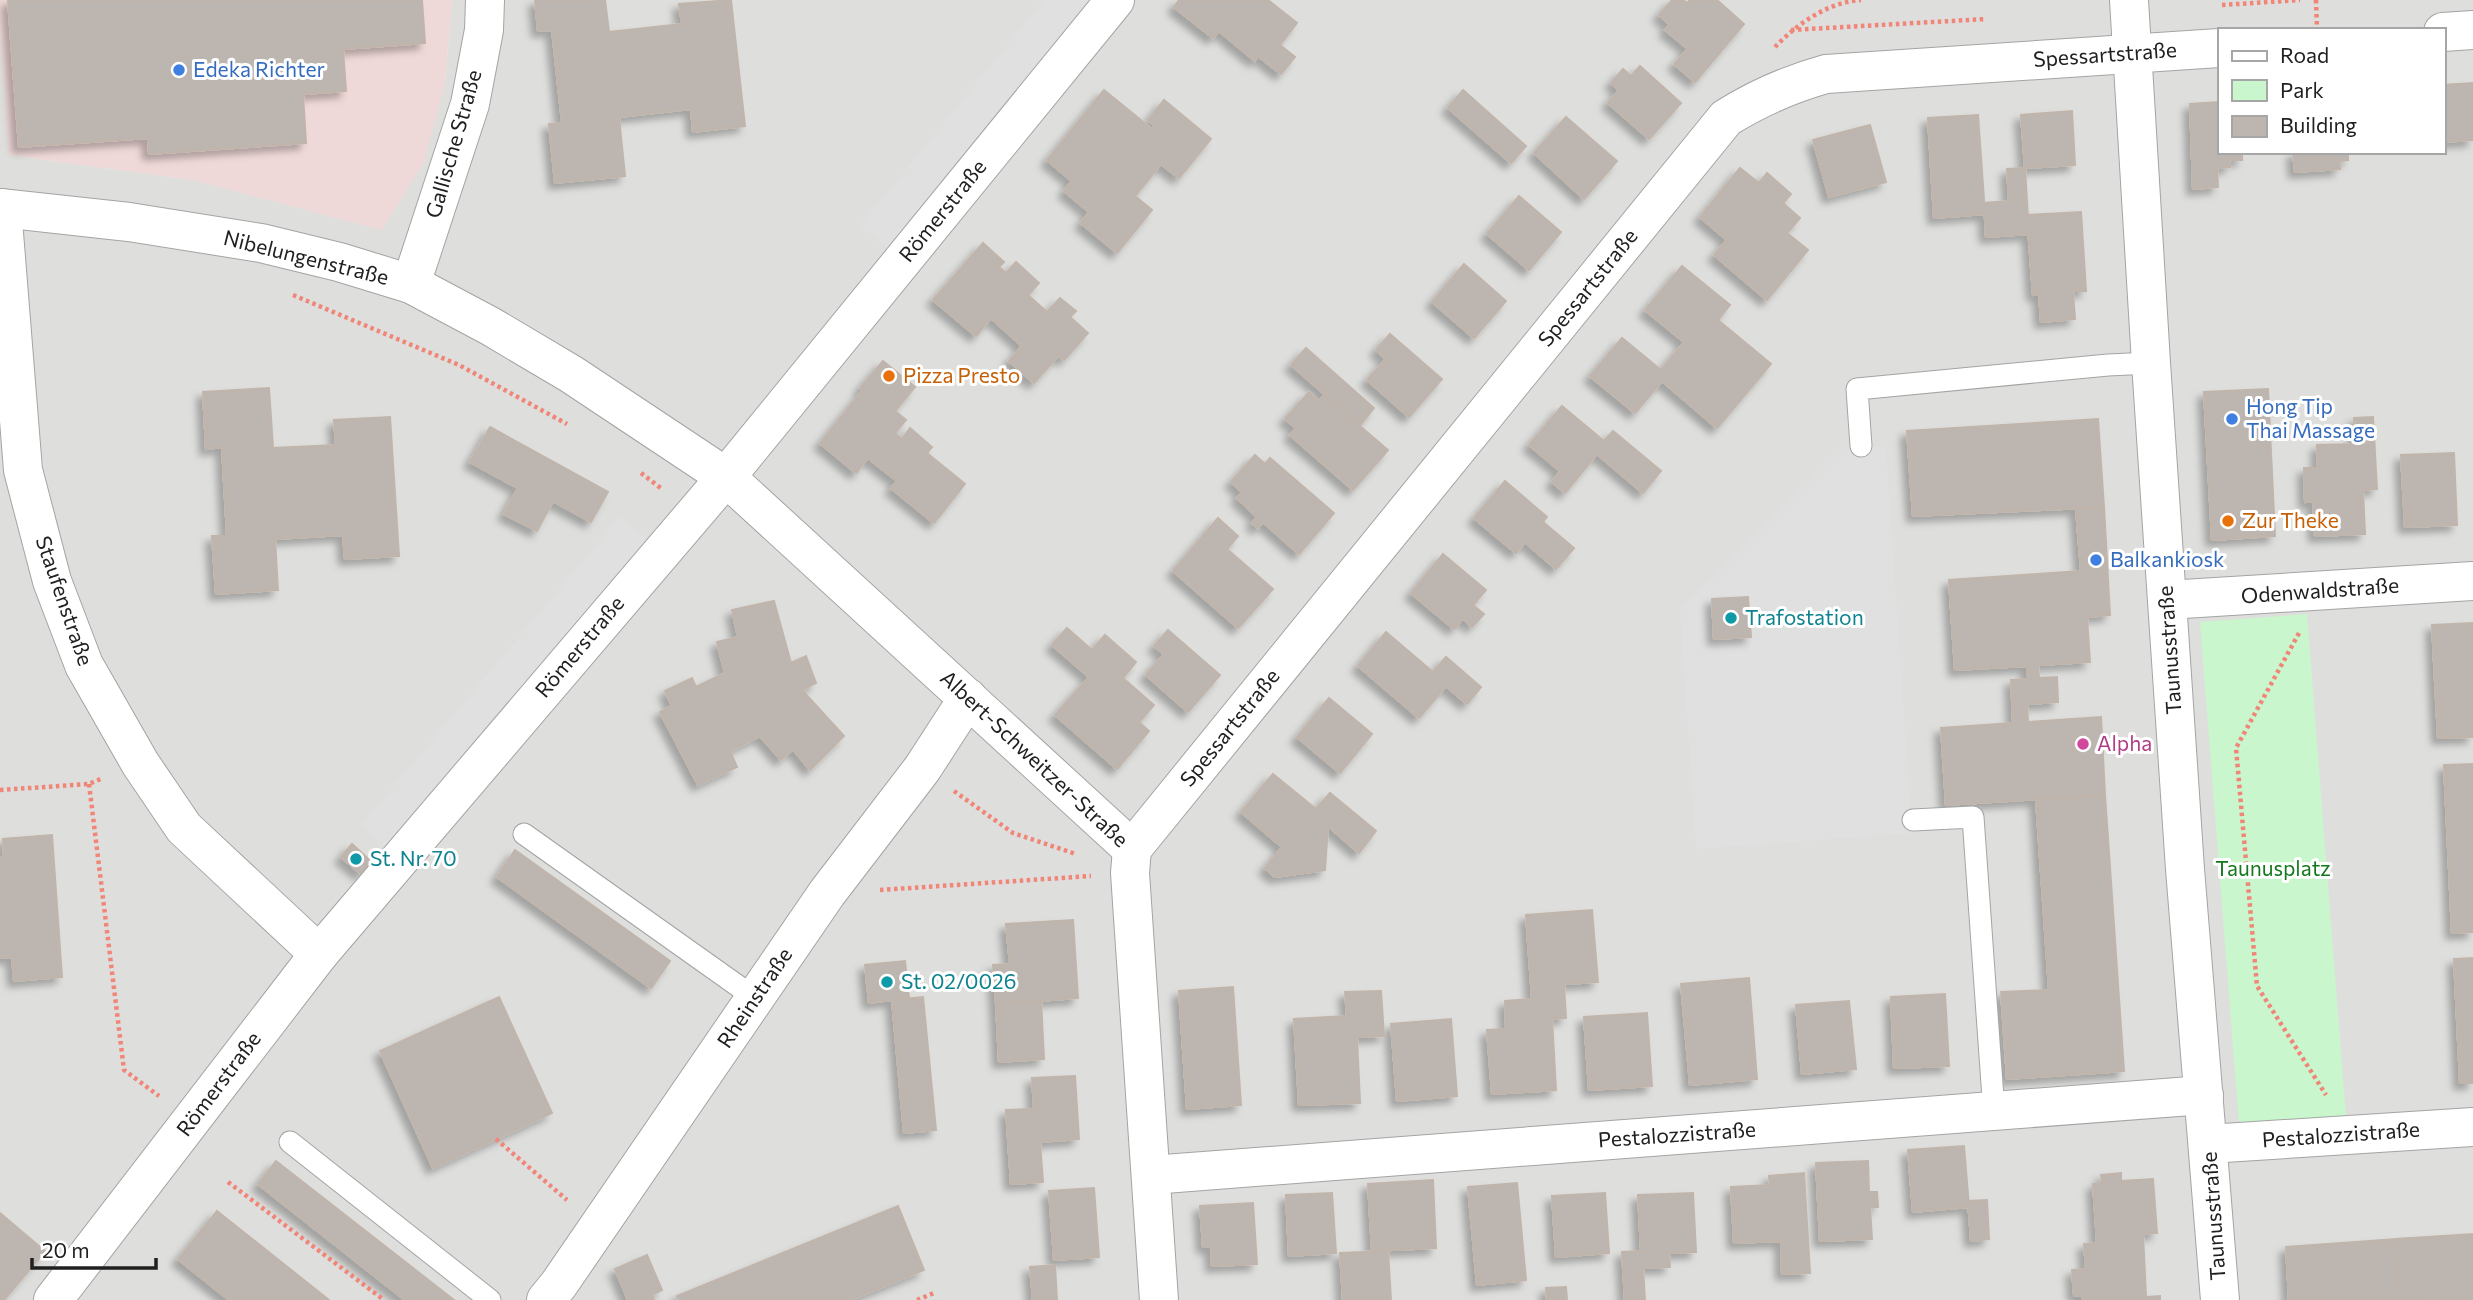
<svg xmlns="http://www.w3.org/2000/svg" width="2473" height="1300" viewBox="0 0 2473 1300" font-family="Commissioner,sans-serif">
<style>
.residential{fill:#dededd;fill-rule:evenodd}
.commercial{fill:#efd9d8}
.park{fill:#c9f6cd}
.parking{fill:#e0e0e0}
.building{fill:#bdb6b0;stroke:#c1b5ab;stroke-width:2;filter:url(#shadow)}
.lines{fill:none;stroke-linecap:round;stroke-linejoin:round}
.lane-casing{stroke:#a4a4a4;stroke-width:23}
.street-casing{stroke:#a4a4a4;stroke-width:40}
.path{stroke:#f18578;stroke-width:4.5;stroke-dasharray:3.5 3.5;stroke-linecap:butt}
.lane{stroke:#fff;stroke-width:21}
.street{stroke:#fff;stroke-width:38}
.shop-dot{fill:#3f7fe0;stroke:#fff;stroke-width:2.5}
.food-dot{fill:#e8710a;stroke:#fff;stroke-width:2.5}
.culture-dot{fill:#0f9aa8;stroke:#fff;stroke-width:2.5}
.hotel-dot{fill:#d1479c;stroke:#fff;stroke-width:2.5}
.labels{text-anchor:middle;stroke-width:6;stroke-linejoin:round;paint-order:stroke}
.street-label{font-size:21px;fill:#202020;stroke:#fff}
.shop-label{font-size:21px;fill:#366cbe;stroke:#fff;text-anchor:start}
.food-label{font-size:21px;fill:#c56008;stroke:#fff;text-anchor:start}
.culture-label{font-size:21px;fill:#0d838f;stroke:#fff;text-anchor:start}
.hotel-label{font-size:21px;fill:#b23c85;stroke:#fff;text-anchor:start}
.park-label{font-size:21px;fill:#14791d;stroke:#fff}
</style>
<defs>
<filter id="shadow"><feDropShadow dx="-6" dy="6" stdDeviation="3.5" flood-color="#0004"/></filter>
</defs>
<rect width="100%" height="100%" fill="#f0ede8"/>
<path class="residential" d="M452 0H2473V1300H0V30L10 155 192 180 445 82ZM2219 30H2443V152H2219Z"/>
<polygon class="commercial" points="0,0 452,0 445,82 424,162 382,230 192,180 9,155 0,30"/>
<polygon class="park" points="2307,614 2346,1116 2239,1124 2200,622"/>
<g class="parking">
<polygon points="1044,0 1088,0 887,248 860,226"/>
<polygon points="1846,446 1886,447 1912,833 1696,849 1680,611"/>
<polygon points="620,517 647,539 387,848 361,825"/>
</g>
<g class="building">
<polygon points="8,0 422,0 425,43 343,49 346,91 303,94 306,143 149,154 148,138 19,147"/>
<polygon points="535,0 605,0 609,32 682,24 679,4 731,0 745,126 693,132 691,109 619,117 625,176 555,183 549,124 562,123 552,30 538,31"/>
<polygon points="1179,0 1268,0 1297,23 1280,45 1295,57 1281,74 1258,56 1255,61 1219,31 1213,38 1174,7"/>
<polygon points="1672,0 1683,0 1687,3 1690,0 1717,0 1744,24 1695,82 1674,64 1688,49 1665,30 1670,25 1659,15"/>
<polygon points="1640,66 1681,103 1649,139 1608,103 1619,90 1611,83 1623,69 1631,76"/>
<polygon points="2473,83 2473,140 2443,142 2443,85"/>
<polygon points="1104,90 1152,129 1155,126 1148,120 1164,100 1211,139 1179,178 1161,164 1135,196 1152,210 1117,253 1081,223 1089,212 1064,191 1072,181 1047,160"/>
<polygon points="1463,90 1526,146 1511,163 1448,108"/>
<polygon points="2219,102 2219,152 2242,152 2242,160 2229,160 2230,167 2217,168 2218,187 2193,189 2190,104"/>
<polygon points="2072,111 2075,165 2025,168 2021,115"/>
<polygon points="1978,115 1985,214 1934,218 1928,118"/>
<polygon points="1566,117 1617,161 1584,199 1534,153"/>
<polygon points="1870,125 1886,182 1829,197 1813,140"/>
<polygon points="2293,152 2348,152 2348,160 2339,161 2340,169 2295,172"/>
<polygon points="1740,168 1759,183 1767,173 1791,194 1783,203 1800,218 1787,233 1808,250 1767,300 1714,255 1727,240 1700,217"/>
<polygon points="2025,168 2029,234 1986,237 1984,203 2009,201 2007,169"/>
<polygon points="1519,196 1561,232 1529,270 1487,234"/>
<polygon points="2081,212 2086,291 2073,291 2075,319 2041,322 2039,294 2033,295 2027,215"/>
<polygon points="983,243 1004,262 999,267 1006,273 1016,262 1039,283 1028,295 1047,312 1060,298 1076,311 1070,317 1088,333 1064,360 1059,355 1034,383 1009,361 1022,346 991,318 976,336 933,300"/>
<polygon points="1464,264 1506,301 1474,338 1432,302"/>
<polygon points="1682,266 1730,305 1718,320 1771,364 1717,428 1662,381 1635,413 1590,376 1622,338 1661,370 1684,342 1645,310"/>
<polygon points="1390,334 1442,379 1409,417 1367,380 1386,359 1376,350"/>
<polygon points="1306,348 1374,408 1360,425 1291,365"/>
<polygon points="883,361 915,387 895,411 906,420 895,433 902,439 910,428 932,447 927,453 965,484 934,523 891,488 897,481 868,458 856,473 820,443 863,390 860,388"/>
<polygon points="269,388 273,448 336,445 334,420 390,417 399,556 345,559 343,535 275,539 278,590 216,594 212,536 227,536 222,447 206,449 203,392"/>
<polygon points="2268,389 2275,536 2212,540 2204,392"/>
<polygon points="1309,392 1319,401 1324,395 1388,450 1353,490 1290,435 1296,428 1285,419"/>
<polygon points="1562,406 1604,441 1613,431 1661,471 1643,493 1597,454 1565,493 1552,482 1560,471 1529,445"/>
<polygon points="2373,417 2377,489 2363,490 2365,534 2315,536 2313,501 2305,502 2304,468 2318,468 2317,445 2355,444 2354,418"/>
<polygon points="2098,419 2104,507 1913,516 1907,431"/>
<polygon points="490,427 608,492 591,522 553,501 537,531 504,514 518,488 470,462"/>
<polygon points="2454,453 2457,525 2405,527 2401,455"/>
<polygon points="1255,455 1265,464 1270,458 1334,513 1299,554 1263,522 1258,528 1252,523 1257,517 1237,498 1242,492 1231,482"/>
<polygon points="1505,481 1547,517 1543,522 1574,548 1556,569 1525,542 1516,553 1474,518"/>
<polygon points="2104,507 2110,615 2087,617 2090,662 2038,665 2039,678 2057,677 2058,702 2027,704 2028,722 2101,717 2105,795 1946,805 1941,728 2013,723 2011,680 2027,679 2027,666 1955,670 1949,580 2081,571 2076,509"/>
<polygon points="1218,518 1238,536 1227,549 1273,589 1238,628 1173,571"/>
<polygon points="1443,554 1486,590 1473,605 1484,614 1472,627 1463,618 1454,629 1411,593"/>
<polygon points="1748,597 1751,637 1714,639 1712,599"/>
<polygon points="774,601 791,663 806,656 816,683 802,690 844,736 810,770 793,749 781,760 760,736 730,751 737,767 698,785 660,712 672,706 665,691 692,678 696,687 725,673 717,642 738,637 732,610"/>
<polygon points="2473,623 2473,737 2438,738 2432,625"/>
<polygon points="1067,628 1092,650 1105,635 1136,662 1123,678 1154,705 1139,722 1149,731 1117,769 1055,715 1089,677 1052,645"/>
<polygon points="1168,630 1220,675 1188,712 1146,675 1164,654 1154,646"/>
<polygon points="1386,632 1433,672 1446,657 1481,687 1467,704 1446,686 1419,718 1358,666"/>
<polygon points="1329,698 1372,734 1340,773 1297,737"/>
<polygon points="2473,764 2473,932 2452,933 2444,765"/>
<polygon points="1273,774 1316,809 1330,793 1376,831 1359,853 1328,826 1325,870 1275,877 1265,868 1282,847 1241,812"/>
<polygon points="2105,795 2124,1071 2007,1079 2001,992 2049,990 2036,800"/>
<polygon points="52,835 62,977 14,981 12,957 0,958 0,858 4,857 3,839"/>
<polygon points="352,844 372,862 361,874 341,857"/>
<polygon points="515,850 670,961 651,988 497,877"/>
<polygon points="1592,910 1598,982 1564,984 1566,1018 1552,1019 1556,1090 1492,1094 1487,1030 1506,1029 1505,1001 1532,999 1526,915"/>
<polygon points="1073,920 1078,998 996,1004 993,965 1010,964 1006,924"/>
<polygon points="2473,958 2473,1083 2460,1083 2454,959"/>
<polygon points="905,961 909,998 869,1003 865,965"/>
<polygon points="1749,978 1757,1079 1690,1085 1681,984"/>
<polygon points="1233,987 1241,1105 1187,1109 1179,991"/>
<polygon points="1381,991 1384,1036 1357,1037 1360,1103 1299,1105 1294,1019 1347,1016 1345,992"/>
<polygon points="1945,994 1949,1066 1894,1068 1891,997"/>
<polygon points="499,997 552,1113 433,1168 380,1051"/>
<polygon points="923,997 936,1130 904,1133 892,1000"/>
<polygon points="1041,1000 1044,1059 999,1062 996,1004"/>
<polygon points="1849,1001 1856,1069 1802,1074 1796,1005"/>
<polygon points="1647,1013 1652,1086 1589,1090 1584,1017"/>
<polygon points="1451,1019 1457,1096 1397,1101 1391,1024"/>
<polygon points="1075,1076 1079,1139 1040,1142 1043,1182 1011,1184 1006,1110 1034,1109 1032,1078"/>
<polygon points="1964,1146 1969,1207 1913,1212 1908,1150"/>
<polygon points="276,1161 454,1300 405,1300 258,1184"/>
<polygon points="1868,1161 1869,1192 1877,1192 1878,1207 1870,1207 1872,1239 1820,1241 1816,1163"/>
<polygon points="1804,1173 1810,1273 1782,1274 1781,1241 1734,1243 1731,1187 1770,1185 1769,1176"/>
<polygon points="2121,1173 2121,1181 2153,1179 2157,1233 2143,1234 2146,1297 2160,1296 2160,1300 2082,1300 2082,1295 2074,1296 2072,1270 2086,1269 2084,1244 2097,1243 2093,1184 2102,1183 2101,1175"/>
<polygon points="1433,1180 1436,1248 1372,1251 1368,1184"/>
<polygon points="1517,1183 1526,1280 1477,1285 1468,1187"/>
<polygon points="1094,1188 1099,1257 1054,1260 1049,1191"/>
<polygon points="1332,1193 1336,1253 1289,1256 1286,1195"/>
<polygon points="1605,1193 1609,1253 1556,1257 1552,1196"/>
<polygon points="1693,1193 1696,1252 1669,1253 1670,1267 1643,1268 1645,1300 1625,1300 1622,1252 1641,1251 1638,1195"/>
<polygon points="1987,1200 1989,1239 1971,1241 1968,1201"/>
<polygon points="1253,1203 1257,1264 1212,1266 1211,1247 1203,1247 1200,1206"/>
<polygon points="898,1206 924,1270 850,1300 679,1300 677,1296"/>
<polygon points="217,1211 329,1300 229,1300 178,1259"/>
<polygon points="0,1213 45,1251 4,1300 0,1300"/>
<polygon points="2473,1234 2473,1299 2400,1300 2396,1239"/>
<polygon points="2396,1239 2400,1300 2289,1300 2286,1247"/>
<polygon points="1388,1251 1391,1300 1343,1300 1340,1253"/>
<polygon points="647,1255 662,1290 652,1295 654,1300 628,1300 615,1269"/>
<polygon points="1055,1265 1057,1300 1033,1300 1030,1267"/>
<polygon points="1566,1287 1567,1300 1547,1300 1546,1288"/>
</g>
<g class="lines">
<g class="lane-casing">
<g id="lane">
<polyline points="1861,446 1857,389 2108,365 2151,363"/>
<polyline points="1913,820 1973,817 1994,1112"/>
<polyline points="524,834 755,998"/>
<polyline points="290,1142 490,1300"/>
</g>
</g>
<g class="street-casing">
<g id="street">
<polyline points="2129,0 2151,363 2185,869 2220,1300"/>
<polyline points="2443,32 2473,30"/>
<polyline points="0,208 129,222 261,243 339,262 411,284 490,326 571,374 726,477 1132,849"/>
<polyline points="2,208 23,470 52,581 84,665 140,763 184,828 319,954"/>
<polyline points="411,284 470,104 484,30 485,0"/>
<polyline points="2167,600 2473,581"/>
<path d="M1132 849 1726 118C1758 98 1790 84 1826 74L2219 48"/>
<polyline points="1132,849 1130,873 1159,1300"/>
<polyline points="2208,1144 2473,1127"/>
<polyline points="1151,1175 2204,1095"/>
<polyline points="53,1300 319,954 726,477 1115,0"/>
<polyline points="546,1300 559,1284 827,893 922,769 968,698"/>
</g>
</g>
<g class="path">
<polyline points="2316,0 2317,30"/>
<polyline points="2222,5 2300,0"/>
<polyline points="1791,30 1986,19"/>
<path d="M1775 47C1797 24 1828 2 1861 0"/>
<polyline points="293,295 459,365 567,424"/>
<polyline points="641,473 662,489"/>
<polyline points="2299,633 2236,748 2257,986 2326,1095"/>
<polyline points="89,784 124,1070 159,1096"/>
<polyline points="0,790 89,784 103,778"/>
<polyline points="954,791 1013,833 1076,854"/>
<polyline points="880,890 1091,876"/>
<polyline points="496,1139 567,1200"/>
<polyline points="228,1182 384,1300"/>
<polyline points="917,1300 934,1293"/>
</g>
<use href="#lane" class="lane"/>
<use href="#street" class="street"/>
</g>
<g class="shop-dot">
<circle cx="179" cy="70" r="7"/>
<circle cx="2232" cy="419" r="7"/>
<circle cx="2096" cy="560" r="7"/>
</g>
<g class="food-dot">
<circle cx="889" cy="376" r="7"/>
<circle cx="2228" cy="521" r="7"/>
</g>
<g class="culture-dot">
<circle cx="1731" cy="618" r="7"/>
<circle cx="356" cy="859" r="7"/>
<circle cx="887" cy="982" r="7"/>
</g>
<circle class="hotel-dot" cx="2083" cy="744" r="7"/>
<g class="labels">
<g class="street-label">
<text transform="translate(2105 55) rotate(-4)" y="7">Spessartstraße</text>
<text transform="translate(454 144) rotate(-74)" y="7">Gallische Straße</text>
<text transform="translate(943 211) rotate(-51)" y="7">Römerstraße</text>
<text transform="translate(306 258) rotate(14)" y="7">Nibelungenstraße</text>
<text transform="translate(1588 288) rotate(-51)" y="7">Spessartstraße</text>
<text transform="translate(2320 591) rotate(-4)" y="7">Odenwaldstraße</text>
<text transform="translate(64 601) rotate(71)" y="7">Staufenstraße</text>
<text transform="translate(580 647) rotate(-50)" y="7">Römerstraße</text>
<text transform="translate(2170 650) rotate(-94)" y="7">Taunusstraße</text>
<text transform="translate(1230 728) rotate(-51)" y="7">Spessartstraße</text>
<text transform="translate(1034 759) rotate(43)" y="7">Albert-Schweitzer-Straße</text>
<text transform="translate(755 998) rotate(-56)" y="7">Rheinstraße</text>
<text transform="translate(219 1084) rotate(-53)" y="7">Römerstraße</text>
<text transform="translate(1677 1135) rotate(-4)" y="7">Pestalozzistraße</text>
<text transform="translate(2341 1135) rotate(-4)" y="7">Pestalozzistraße</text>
<text transform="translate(2214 1216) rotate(-94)" y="7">Taunusstraße</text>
</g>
<g class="shop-label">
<text x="193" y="77">Edeka Richter</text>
<text x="2246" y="414">Hong Tip<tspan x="2246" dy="24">Thai Massage</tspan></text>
<text x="2110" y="567">Balkankiosk</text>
</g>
<g class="food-label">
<text x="903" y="383">Pizza Presto</text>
<text x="2242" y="528">Zur Theke</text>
</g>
<g class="culture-label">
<text x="1745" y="625">Trafostation</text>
<text x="370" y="866">St. Nr. 70</text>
<text x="901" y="989">St. 02/0026</text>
</g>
<g class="hotel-label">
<text x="2097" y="751">Alpha</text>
</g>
<g class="park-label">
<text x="2273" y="876">Taunusplatz</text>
</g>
</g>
<rect x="2218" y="28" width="228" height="126" fill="#ffffff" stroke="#a6a6a6" stroke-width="2"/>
<rect x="2232" y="51" width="35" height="10" fill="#ffffff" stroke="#a6a6a6" stroke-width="2"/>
<text x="2280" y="63" font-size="21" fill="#202020">Road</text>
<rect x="2232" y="80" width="35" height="21" fill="#c9f6cd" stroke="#a6a6a6" stroke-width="2"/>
<text x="2280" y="98" font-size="21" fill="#202020">Park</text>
<rect x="2232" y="116" width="35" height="21" fill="#bdb6b0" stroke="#a6a6a6" stroke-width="2"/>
<text x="2280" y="133" font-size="21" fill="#202020">Building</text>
<path d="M32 1258v10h124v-10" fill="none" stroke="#202020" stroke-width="3.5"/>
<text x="42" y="1258" font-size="21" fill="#202020" stroke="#ffffff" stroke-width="5" paint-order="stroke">20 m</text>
</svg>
